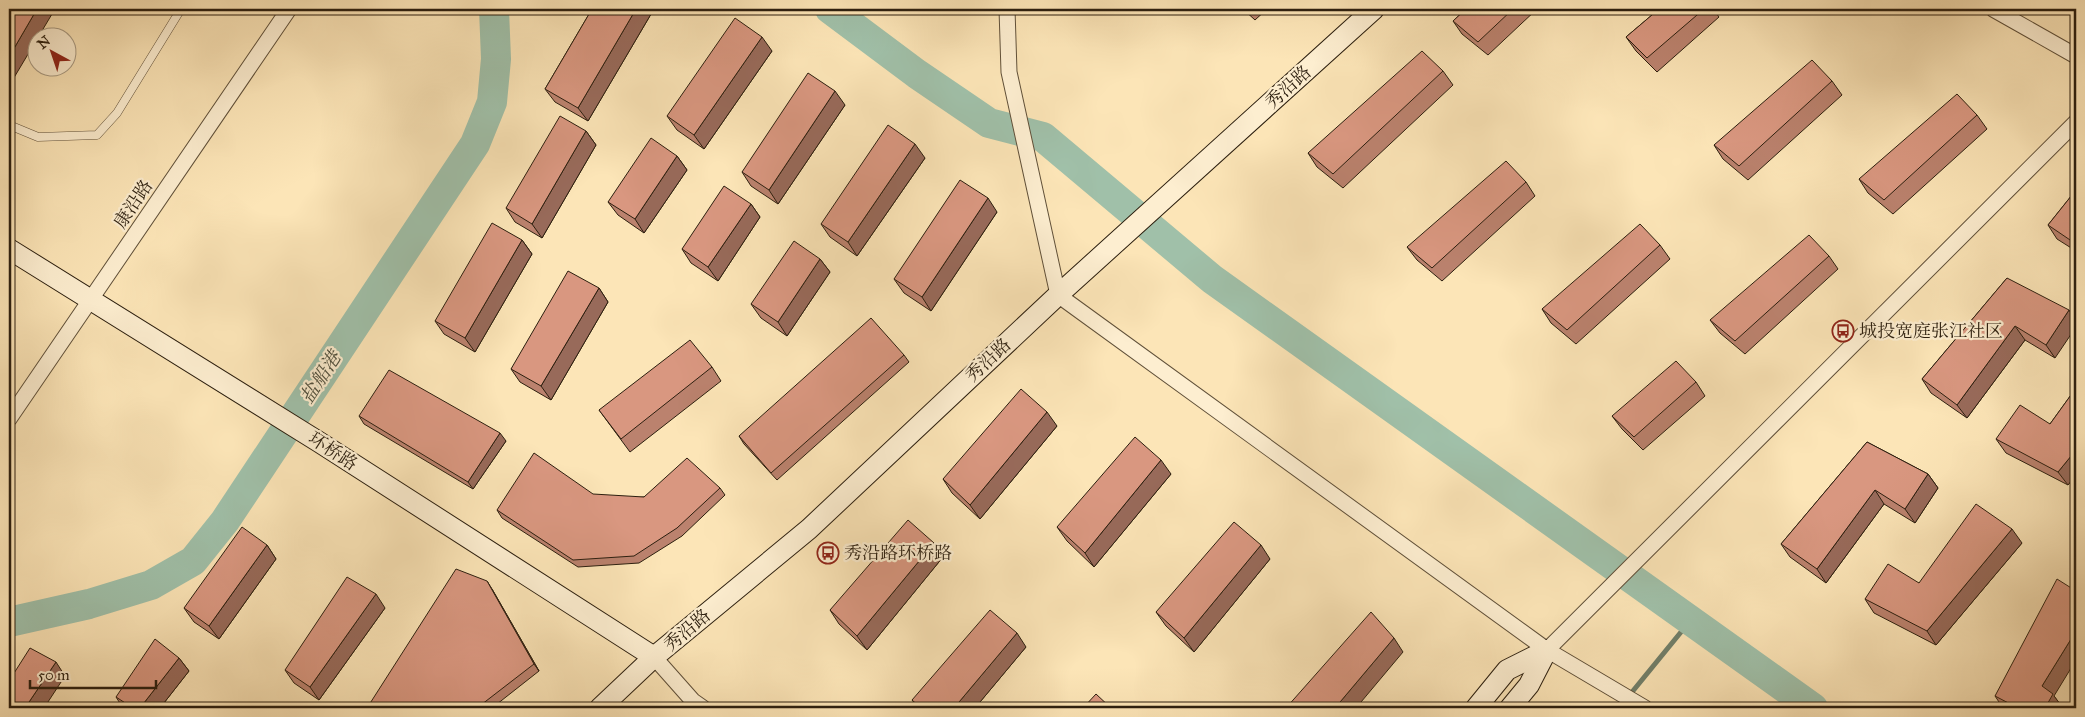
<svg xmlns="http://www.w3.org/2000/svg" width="2085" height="717" viewBox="0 0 2085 717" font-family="'IM FELL Great Primer','Noto Serif SC',serif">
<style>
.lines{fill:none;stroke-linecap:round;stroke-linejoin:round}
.stream{stroke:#72806b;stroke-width:5}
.river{stroke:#a0c0a9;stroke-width:30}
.lane-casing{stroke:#605039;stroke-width:9}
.street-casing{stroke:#605039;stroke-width:17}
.secondary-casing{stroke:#2c1f0f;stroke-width:22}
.lane{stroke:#fdeed0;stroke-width:8}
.street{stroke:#fdeed0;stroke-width:15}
.secondary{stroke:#fdeed0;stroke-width:20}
.wall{fill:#bb826e;stroke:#2c1f0f}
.shaded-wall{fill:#986a5a;stroke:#2c1f0f}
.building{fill:#d99780;stroke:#2c1f0f}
.labels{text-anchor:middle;stroke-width:4.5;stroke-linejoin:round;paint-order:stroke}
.street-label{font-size:18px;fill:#2c1f0f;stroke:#fdeed0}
.poi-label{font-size:18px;fill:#2c1f0f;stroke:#fdeed0;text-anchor:start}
.water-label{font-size:19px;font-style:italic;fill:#4f4f3d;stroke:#fdeed0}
</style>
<rect width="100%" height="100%" fill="#fce5b7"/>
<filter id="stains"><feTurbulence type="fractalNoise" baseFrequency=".004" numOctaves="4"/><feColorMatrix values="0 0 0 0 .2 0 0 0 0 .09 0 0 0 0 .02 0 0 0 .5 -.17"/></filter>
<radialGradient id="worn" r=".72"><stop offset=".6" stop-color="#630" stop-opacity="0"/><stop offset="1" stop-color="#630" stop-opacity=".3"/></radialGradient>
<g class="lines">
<polyline class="stream" points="1619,708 1690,621"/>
<g class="river">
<polyline points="830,9 917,74 989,123 1043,137 1212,279 1813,708"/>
<polyline points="9,622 89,604 151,585 193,561 225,521 475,144 492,102 496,59 494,9"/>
</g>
<g class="lane-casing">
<polyline id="lane" points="9,125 38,137 97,135 117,113 181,9"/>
</g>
<g class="street-casing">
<g id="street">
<polyline points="1007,9 1009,72 1058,295 1547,650 1645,708"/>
<polyline points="1993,9 2076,56"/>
<polyline points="9,419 289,9"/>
<polyline points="1547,650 2076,122"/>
<polyline points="654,657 693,701 703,708"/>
</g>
</g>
<g class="secondary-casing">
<g id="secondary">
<polyline points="9,249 319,442 654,657"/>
<polyline points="600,708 654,657 809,529 1058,295 1374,9"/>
<polyline points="1476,708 1507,670 1547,650"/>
<polyline points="1510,708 1529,685 1547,650"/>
</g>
</g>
<use href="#lane" class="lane"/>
<use href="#street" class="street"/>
<use href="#secondary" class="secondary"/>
</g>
<g class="wall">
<polygon points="592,9 654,9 588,121 555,102 545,89"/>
<polygon points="1243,9 1267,9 1255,20"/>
<polygon points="1466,9 1537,9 1488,55 1462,34 1453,21"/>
<polygon points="1659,9 1713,9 1719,17 1657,72 1636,51 1626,37"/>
<polygon points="772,51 704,149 677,130 667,116"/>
<polygon points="1443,71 1453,85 1343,188 1317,167 1308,153"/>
<polygon points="1832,81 1842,95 1748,180 1723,159 1714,145"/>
<polygon points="845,105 778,204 751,186 742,172"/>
<polygon points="1977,115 1987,129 1893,214 1868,193 1859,179"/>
<polygon points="586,131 596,145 542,238 515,222 506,208"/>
<polygon points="677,156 687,170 644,233 618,215 608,202"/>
<polygon points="925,158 857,256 830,237 821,224"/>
<polygon points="1526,182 1535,196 1442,281 1417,260 1407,247"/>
<polygon points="2076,190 2076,251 2057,239 2048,225"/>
<polygon points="751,204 760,217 718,281 691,263 682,249"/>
<polygon points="997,212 931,311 904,293 894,279"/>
<polygon points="522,240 532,254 475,352 444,334 435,321"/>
<polygon points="1660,245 1670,259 1576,344 1551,323 1542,309"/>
<polygon points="1829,256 1838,269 1745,354 1720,333 1710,320"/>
<polygon points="820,259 830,272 787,336 761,318 751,304"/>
<polygon points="2007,278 2055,358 2025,340 1967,418 1931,393 1922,379"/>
<polygon points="599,288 608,302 551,400 520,382 511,369"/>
<polygon points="904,355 909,362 777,480 744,444 739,436"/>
<polygon points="712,367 721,381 630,452 599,410"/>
<polygon points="1696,382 1705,396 1643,450 1622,429 1612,416"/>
<polygon points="2076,388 2076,475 2068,485 2006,453 1996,439 2050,424"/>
<polygon points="359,416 506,441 473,489 364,424"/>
<polygon points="1057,426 980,519 952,493 943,479"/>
<polygon points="1867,442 1928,474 1938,488 1915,523 1884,504 1826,583 1790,557 1781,544"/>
<polygon points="1171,474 1094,567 1067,541 1057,527"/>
<polygon points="720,488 725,495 682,536 639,563 578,567 502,518 497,510 644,497"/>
<polygon points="934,543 943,557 867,650 839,624 830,610"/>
<polygon points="2022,543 1936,645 1874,613 1865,599 1919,583"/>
<polygon points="267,545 276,559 219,639 194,622 184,608"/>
<polygon points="1270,559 1194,652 1166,626 1156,612"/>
<polygon points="492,589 539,671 492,708 367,708"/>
<polygon points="385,608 319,700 294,683 285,670"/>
<polygon points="1026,647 975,708 918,708 912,700"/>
<polygon points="179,658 189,671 160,708 123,708 116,697"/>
<polygon points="1995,696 2054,696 2063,708 2003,708"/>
</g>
<g class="shaded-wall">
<polygon points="37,9 55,9 9,86 9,57"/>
<polygon points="636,9 654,9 588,121 578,108"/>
<polygon points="762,37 772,51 704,149 694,135"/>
<polygon points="835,91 845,105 778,204 769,190"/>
<polygon points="586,131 596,145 542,238 532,224"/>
<polygon points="915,144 925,158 857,256 848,242"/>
<polygon points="677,156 687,170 644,233 635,219"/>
<polygon points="988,198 997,212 931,311 922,297"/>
<polygon points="751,204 760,217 718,281 708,267"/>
<polygon points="522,240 532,254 475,352 465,338"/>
<polygon points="820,259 830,272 787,336 778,322"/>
<polygon points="599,288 608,302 551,400 541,386"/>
<polygon points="2069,310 2076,321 2076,327 2055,358 2046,345"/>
<polygon points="2015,326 2025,340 1967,418 1957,405"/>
<polygon points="1047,412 1057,426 980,519 970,505"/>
<polygon points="500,433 506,441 473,489 468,482"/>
<polygon points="2076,450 2076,475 2068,485 2058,472"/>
<polygon points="1161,460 1171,474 1094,567 1085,553"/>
<polygon points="1928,474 1938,488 1915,523 1905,509"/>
<polygon points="1875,490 1884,504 1826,583 1817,569"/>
<polygon points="2012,529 2022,543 1936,645 1927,631"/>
<polygon points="934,543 943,557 867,650 857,636"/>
<polygon points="267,545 276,559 219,639 209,626"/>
<polygon points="1261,545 1270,559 1194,652 1184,638"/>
<polygon points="487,581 492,589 539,671 534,664"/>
<polygon points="376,594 385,608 319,700 310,687"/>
<polygon points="2076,631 2076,660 2054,696 2063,708 2045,708 2042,686"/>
<polygon points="1017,633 1026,647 975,708 954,708"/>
<polygon points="1394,638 1403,652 1356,708 1335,708"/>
<polygon points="179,658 189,671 160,708 140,708"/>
<polygon points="56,662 65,676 44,708 25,708"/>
</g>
<g class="building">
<polygon points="9,9 37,9 9,57"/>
<polygon points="592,9 636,9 578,108 545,89"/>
<polygon points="1466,9 1513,9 1478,42 1453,21"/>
<polygon points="1659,9 1704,9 1647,58 1626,37"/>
<polygon points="735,18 762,37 694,135 667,116"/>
<polygon points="1422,51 1443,71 1333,174 1308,153"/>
<polygon points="1812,60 1832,81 1739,166 1714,145"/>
<polygon points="808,73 835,91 769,190 742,172"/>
<polygon points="1957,94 1977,115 1884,200 1859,179"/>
<polygon points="560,116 586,131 532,224 506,208"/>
<polygon points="888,125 915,144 848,242 821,224"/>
<polygon points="651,138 677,156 635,219 608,202"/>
<polygon points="1506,161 1526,182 1432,268 1407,247"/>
<polygon points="960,180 988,198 922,297 894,279"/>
<polygon points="724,186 751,204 708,267 682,249"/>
<polygon points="2076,190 2076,244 2048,225"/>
<polygon points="492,223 522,240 465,338 435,321"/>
<polygon points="1640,224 1660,245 1567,330 1542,309"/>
<polygon points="1809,235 1829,256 1735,341 1710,320"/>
<polygon points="794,241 820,259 778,322 751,304"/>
<polygon points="568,271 599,288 541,386 511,369"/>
<polygon points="2007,278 2069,310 2046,345 2015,326 1957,405 1922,379"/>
<polygon points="871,318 904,355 771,473 739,436"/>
<polygon points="690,340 712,367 621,439 599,410"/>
<polygon points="1676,361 1696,382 1634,437 1612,416"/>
<polygon points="389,370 500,433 468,482 359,416"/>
<polygon points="2076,388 2076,450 2058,472 1996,439 2020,405 2050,424"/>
<polygon points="1021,389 1047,412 970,505 943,479"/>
<polygon points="1135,437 1161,460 1085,553 1057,527"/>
<polygon points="1867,442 1928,474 1905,509 1875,490 1817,569 1781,544"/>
<polygon points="534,453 593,494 644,497 687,458 720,488 677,528 634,556 573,560 497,510"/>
<polygon points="1976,504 2012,529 1927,631 1865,599 1888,564 1919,583"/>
<polygon points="908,520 934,543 857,636 830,610"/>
<polygon points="1234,522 1261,545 1184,638 1156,612"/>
<polygon points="242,527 267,545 209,626 184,608"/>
<polygon points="456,569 487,581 534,664 477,708 367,708"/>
<polygon points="347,577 376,594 310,687 285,670"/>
<polygon points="2057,579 2076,591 2076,631 2042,686 2053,694 2045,708 2018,708 1995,696"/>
<polygon points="990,610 1017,633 954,708 921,708 912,700"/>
<polygon points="1371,612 1394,638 1335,708 1286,708"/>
<polygon points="155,639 179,658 140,708 133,708 116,697"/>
<polygon points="30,648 56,662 25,708 9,708 9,681"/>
<polygon points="1096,694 1111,708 1083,708"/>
</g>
<defs>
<g id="bus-ring" transform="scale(1.125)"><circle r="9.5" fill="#fdeed0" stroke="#8f2418" stroke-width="1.5"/><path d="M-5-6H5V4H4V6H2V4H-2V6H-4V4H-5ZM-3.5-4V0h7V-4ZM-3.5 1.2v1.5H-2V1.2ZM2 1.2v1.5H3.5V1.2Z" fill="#8f2418"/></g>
</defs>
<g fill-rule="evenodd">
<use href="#bus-ring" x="1843" y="331"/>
<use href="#bus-ring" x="828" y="553"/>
</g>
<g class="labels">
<g class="street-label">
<text transform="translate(1288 87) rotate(-42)" y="6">秀沿路</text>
<text transform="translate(133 204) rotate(-56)" y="6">康沿路</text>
<text transform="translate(988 360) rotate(-43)" y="6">秀沿路</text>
<text transform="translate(333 451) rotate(33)" y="6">环桥路</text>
<text transform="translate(687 630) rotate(-40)" y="6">秀沿路</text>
</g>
<g class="poi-label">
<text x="1859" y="337">城投宽庭张江社区</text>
<text x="844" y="559">秀沿路环桥路</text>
</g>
<g class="water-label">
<text transform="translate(320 377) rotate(-57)" y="7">盐船港</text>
</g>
</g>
<rect width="2085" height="717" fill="none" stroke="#fce5b7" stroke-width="30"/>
<rect x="10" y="10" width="2065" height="697" fill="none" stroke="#2c1f0f" stroke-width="2.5"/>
<rect x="15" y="15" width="2055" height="687" fill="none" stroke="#2c1f0f"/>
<g transform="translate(52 52) rotate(320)"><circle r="24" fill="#fdeed0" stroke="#a99b83"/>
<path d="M0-4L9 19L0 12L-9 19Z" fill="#8f2418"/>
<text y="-8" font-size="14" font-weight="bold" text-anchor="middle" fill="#2c1f0f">N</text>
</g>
<path d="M30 680v8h126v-8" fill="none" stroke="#2c1f0f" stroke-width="2.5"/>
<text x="38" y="680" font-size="15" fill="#2c1f0f" stroke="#fdeed0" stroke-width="4" paint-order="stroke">50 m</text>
<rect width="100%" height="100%" filter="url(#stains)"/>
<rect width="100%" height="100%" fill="url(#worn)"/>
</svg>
